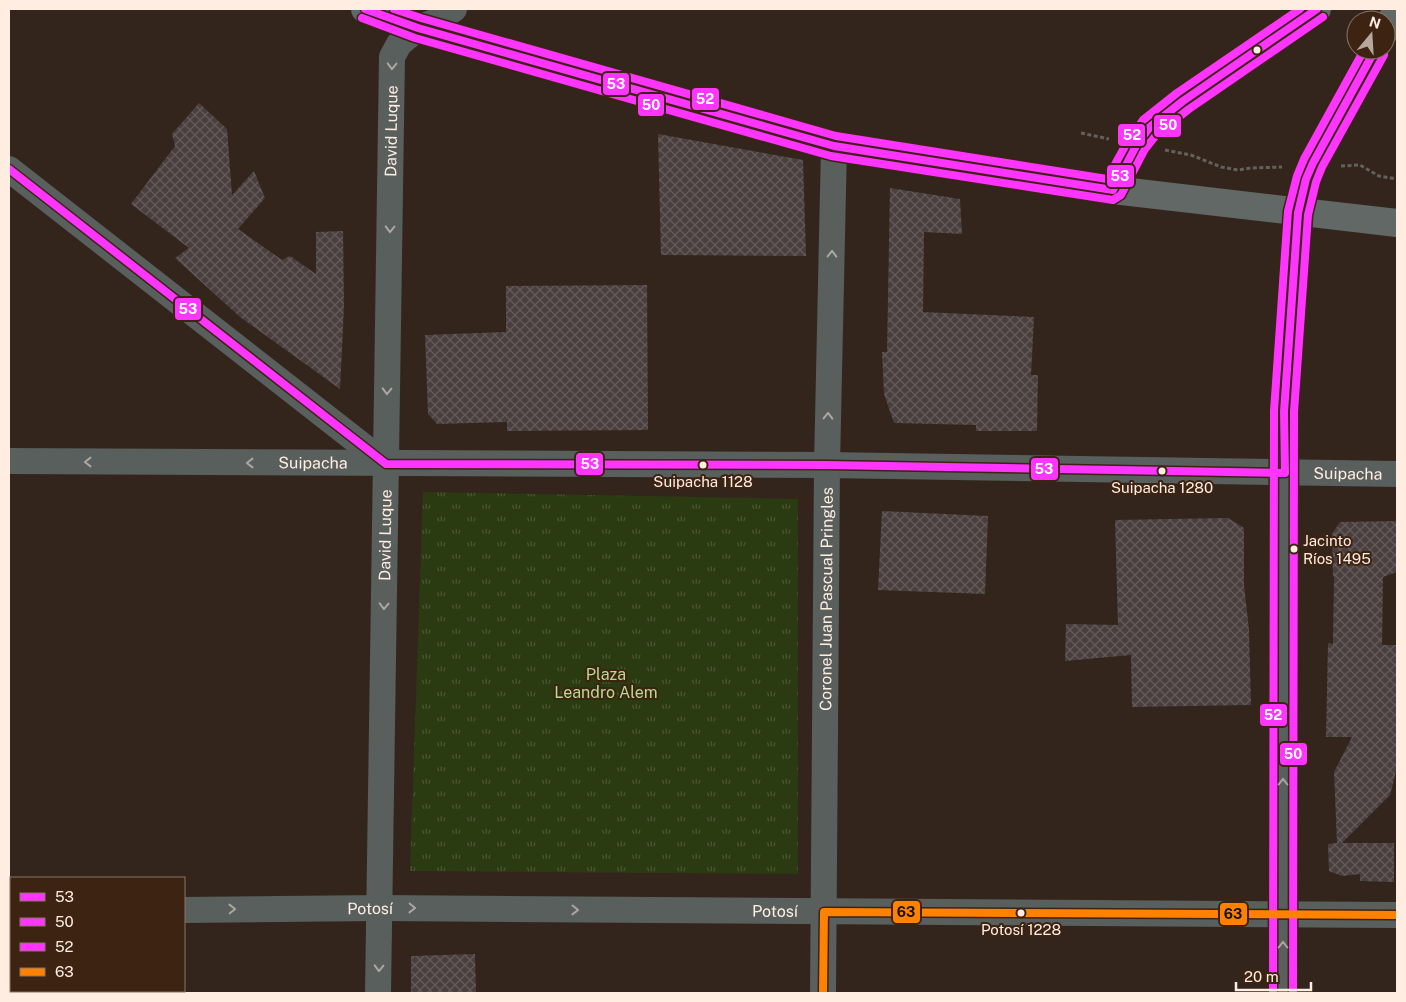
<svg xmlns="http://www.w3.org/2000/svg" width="1406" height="1002" viewBox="0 0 1406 1002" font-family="'Public Sans',sans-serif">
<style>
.park{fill:url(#park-tufts)}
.building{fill:url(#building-cross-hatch)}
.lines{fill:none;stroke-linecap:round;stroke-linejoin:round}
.path{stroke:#63615d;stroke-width:3;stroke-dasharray:4 2.5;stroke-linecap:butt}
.minor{stroke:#585f5d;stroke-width:26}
.major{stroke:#616866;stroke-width:28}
.bus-1-casing{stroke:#3d2312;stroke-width:11}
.bus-2-casing{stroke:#3d2312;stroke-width:11}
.bus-3-casing{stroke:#3d2312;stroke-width:11}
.bus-4-casing{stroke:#3d2312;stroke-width:11}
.bus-1{stroke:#fe34ff;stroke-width:8}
.bus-2{stroke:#fe34ff;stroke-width:8}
.bus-3{stroke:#fe34ff;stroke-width:8}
.bus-4{stroke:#ff8100;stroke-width:8}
.oneway{stroke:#aca6a0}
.bus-dot{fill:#ffede2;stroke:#3d2312;stroke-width:2}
.labels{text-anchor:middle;stroke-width:4;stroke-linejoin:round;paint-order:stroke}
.bus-label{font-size:15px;fill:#ffede2;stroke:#3d2312}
.street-label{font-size:16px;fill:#ffede2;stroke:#3d2312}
.park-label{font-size:16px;fill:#b7db90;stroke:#3d2312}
.line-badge{stroke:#3d2312;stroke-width:2}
.badge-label{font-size:14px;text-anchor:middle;font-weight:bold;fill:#fff}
.pale-badge-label{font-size:14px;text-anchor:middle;font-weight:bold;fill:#111}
</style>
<defs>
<pattern id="park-tufts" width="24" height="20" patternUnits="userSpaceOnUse" patternTransform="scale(1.25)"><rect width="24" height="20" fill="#2a3a11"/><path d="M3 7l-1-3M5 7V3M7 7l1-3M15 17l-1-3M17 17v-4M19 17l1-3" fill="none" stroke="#4a5733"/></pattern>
<pattern id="building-cross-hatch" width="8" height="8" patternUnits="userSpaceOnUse" patternTransform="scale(1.25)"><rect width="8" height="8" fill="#4a3f3f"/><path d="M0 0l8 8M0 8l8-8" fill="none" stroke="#655b5a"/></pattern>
</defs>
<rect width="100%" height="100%" fill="#33251c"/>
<polygon class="park" points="423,492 798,499 798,874 410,871"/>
<g class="building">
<polygon points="199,103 227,129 232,195 254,171 265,198 238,229 282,260 290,256 316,274 316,232 343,231 344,306 340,389 240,317 175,258 189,248 131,204 175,146 172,134"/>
<polygon points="658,134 803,160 806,256 661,255"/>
<polygon points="890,188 960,199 962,234 924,232 923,312 1034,317 1031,375 1038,375 1037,431 976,431 976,425 894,423 884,394 882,352 887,352"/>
<polygon points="647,285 648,430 507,431 507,422 437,424 428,414 425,335 506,332 506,286"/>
<polygon points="882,511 988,516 985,594 878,590"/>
<polygon points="1228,518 1244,528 1244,585 1249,630 1251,705 1132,707 1131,655 1065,661 1066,624 1118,625 1115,520"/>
<polygon points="1397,521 1397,572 1383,577 1382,645 1397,645 1397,768 1390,795 1342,843 1394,843 1394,882 1360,881 1360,874 1342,876 1329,871 1328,844 1337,843 1334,772 1352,737 1326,737 1328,643 1333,644 1334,576 1333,576 1332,534 1340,522"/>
<polygon points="475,954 476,993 411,993 411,956"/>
</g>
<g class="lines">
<g class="path">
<polyline points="1081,133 1109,139"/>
<polyline points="1165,150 1191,155 1221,167 1238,170 1251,168 1282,167"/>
<polyline points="1341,166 1360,165 1379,176 1397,179"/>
</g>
<g class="minor">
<polyline points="9,169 386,464"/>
<path id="s1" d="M9 461 827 465 1397 474"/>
<path id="s2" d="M184 910 380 908 1397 915"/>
<polyline points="9,912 11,912"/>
<path id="s3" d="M378 993 392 57 399 44 418 28 434 22 454 9"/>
<path id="s4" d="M823 993 827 465 834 146"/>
<polyline points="1283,993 1284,412 1298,213"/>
</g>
<g class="major">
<polyline points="365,9 418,28 834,146 1113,190 1397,223"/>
<polyline points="1386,30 1397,10"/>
<polyline points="1113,190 1137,144 1150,127 1183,101 1258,51 1317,9"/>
<polyline points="1298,213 1306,179 1313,163 1375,50"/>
</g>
<g class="bus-1-casing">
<g id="bus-1">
<polyline points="365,9 418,28 834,146 1113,190 1137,144 1150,127 1183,101 1317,9"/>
<polyline points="9,169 386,464 827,465 1285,473 1284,412 1298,213 1306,179 1313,163 1375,50"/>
</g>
</g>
<g class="bus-2-casing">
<g id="bus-2">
<polyline points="362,18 415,38 831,156 1113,200 1121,195 1145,149 1157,134 1189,109 1323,17"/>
<polyline points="1293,993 1294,412 1308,215 1316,182 1322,167 1384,55"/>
</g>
</g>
<g class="bus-3-casing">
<g id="bus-3">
<polyline points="394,9 421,18 836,136 1107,179 1129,139 1143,120 1177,93 1300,9"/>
<polyline points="1273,993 1274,411 1288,211 1297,176 1304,159 1364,50"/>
</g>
</g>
<g class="bus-4-casing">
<polyline id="bus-4" points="823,993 824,912 1397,915"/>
</g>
<use href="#bus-1" class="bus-1"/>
<use href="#bus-2" class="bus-2"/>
<use href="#bus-3" class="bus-3"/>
<use href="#bus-4" class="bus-4"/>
</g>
<defs><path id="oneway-chevron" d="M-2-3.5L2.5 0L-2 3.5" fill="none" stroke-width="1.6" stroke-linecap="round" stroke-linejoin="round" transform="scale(1.25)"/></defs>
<g class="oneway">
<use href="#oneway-chevron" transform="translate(392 66) rotate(91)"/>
<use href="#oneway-chevron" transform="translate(390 229) rotate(91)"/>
<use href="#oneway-chevron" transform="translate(832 254) rotate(-89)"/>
<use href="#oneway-chevron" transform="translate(387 391) rotate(91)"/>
<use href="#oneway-chevron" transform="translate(828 416) rotate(-89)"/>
<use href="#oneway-chevron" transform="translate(88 462) rotate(-180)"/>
<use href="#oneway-chevron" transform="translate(250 463) rotate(-180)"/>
<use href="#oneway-chevron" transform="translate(384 606) rotate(91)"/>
<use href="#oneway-chevron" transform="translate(1283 782) rotate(-90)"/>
<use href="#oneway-chevron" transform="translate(412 908) rotate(1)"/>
<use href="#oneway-chevron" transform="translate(232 909) rotate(-1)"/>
<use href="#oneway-chevron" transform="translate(575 910) rotate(1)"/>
<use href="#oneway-chevron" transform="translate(1283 945) rotate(-90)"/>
<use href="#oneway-chevron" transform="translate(379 968) rotate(91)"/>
</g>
<g class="bus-dot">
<circle cx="1257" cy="50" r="4.5"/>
<circle cx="703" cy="465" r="4.5"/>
<circle cx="1162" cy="471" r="4.5"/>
<circle cx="1294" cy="549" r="4.5"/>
<circle cx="1021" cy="913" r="4.5"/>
</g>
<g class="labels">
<g class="bus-label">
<text x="703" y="487">Suipacha 1128</text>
<text x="1162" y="493">Suipacha 1280</text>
<text x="1303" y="546" text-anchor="start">Jacinto<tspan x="1303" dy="18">Ríos 1495</tspan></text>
<text x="1021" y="935">Potosí 1228</text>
</g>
<g class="street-label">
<text dy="6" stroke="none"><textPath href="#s3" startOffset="862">David Luque</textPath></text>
<text dy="6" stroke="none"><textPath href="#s1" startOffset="304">Suipacha</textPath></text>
<text dy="6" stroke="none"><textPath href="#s1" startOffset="1339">Suipacha</textPath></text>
<text dy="6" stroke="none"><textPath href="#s3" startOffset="458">David Luque</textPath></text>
<text dy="6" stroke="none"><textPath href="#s4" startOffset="394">Coronel Juan Pascual Pringles</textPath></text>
<text dy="6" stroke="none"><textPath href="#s2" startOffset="186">Potosí</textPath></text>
<text dy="6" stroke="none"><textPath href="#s2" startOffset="591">Potosí</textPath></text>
</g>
<g class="park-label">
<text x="606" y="680">Plaza<tspan x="606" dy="18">Leandro Alem</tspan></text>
</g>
</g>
<g class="line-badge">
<rect x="602" y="72" width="28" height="24" rx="5" fill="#fe34ff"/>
<rect x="691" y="87" width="29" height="24" rx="5" fill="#fe34ff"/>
<rect x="637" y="93" width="28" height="24" rx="5" fill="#fe34ff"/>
<rect x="1153" y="114" width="29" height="24" rx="5" fill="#fe34ff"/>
<rect x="1117" y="123" width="29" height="24" rx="5" fill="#fe34ff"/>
<rect x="1106" y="164" width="29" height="24" rx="5" fill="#fe34ff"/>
<rect x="174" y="297" width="28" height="24" rx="5" fill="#fe34ff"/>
<rect x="575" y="452" width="29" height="24" rx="5" fill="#fe34ff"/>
<rect x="1030" y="457" width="29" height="24" rx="5" fill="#fe34ff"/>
<rect x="1259" y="703" width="29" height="24" rx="5" fill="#fe34ff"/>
<rect x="1279" y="742" width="29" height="24" rx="5" fill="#fe34ff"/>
<rect x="892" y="900" width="29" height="24" rx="5" fill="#ff8100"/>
<rect x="1219" y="902" width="29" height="24" rx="5" fill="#ff8100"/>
</g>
<g class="badge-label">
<text x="616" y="89">53</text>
<text x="705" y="104">52</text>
<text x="651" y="110">50</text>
<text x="1168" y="130">50</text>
<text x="1132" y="140">52</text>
<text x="1120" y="181">53</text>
<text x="188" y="314">53</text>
<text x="590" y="469">53</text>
<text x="1044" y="474">53</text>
<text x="1273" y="720">52</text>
<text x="1293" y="759">50</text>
</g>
<g class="pale-badge-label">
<text x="906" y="917">63</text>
<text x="1233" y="919">63</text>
</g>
<rect width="1406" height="1002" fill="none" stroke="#ffede2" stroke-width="20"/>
<rect x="10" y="877" width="175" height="115" fill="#3d2312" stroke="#8b7465"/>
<rect x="20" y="893" width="25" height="8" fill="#fe34ff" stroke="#8b7465"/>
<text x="55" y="902" font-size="15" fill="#ffede2">53</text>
<rect x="20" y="918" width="25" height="8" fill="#fe34ff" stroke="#8b7465"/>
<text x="55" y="927" font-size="15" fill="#ffede2">50</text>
<rect x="20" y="943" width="25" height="8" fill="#fe34ff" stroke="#8b7465"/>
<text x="55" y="952" font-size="15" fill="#ffede2">52</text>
<rect x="20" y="968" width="25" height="8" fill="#ff8100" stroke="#8b7465"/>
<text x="55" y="977" font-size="15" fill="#ffede2">63</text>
<g transform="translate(1371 35) rotate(18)"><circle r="24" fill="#3d2312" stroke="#8b7465"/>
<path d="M0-4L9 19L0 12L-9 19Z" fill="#b8a79d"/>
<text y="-8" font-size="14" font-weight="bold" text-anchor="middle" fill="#ffede2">N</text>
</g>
<path d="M1236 982v8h75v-8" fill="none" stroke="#ffede2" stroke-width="2.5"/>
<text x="1244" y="982" font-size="15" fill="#ffede2" stroke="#3d2312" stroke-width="4" paint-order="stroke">20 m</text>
</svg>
